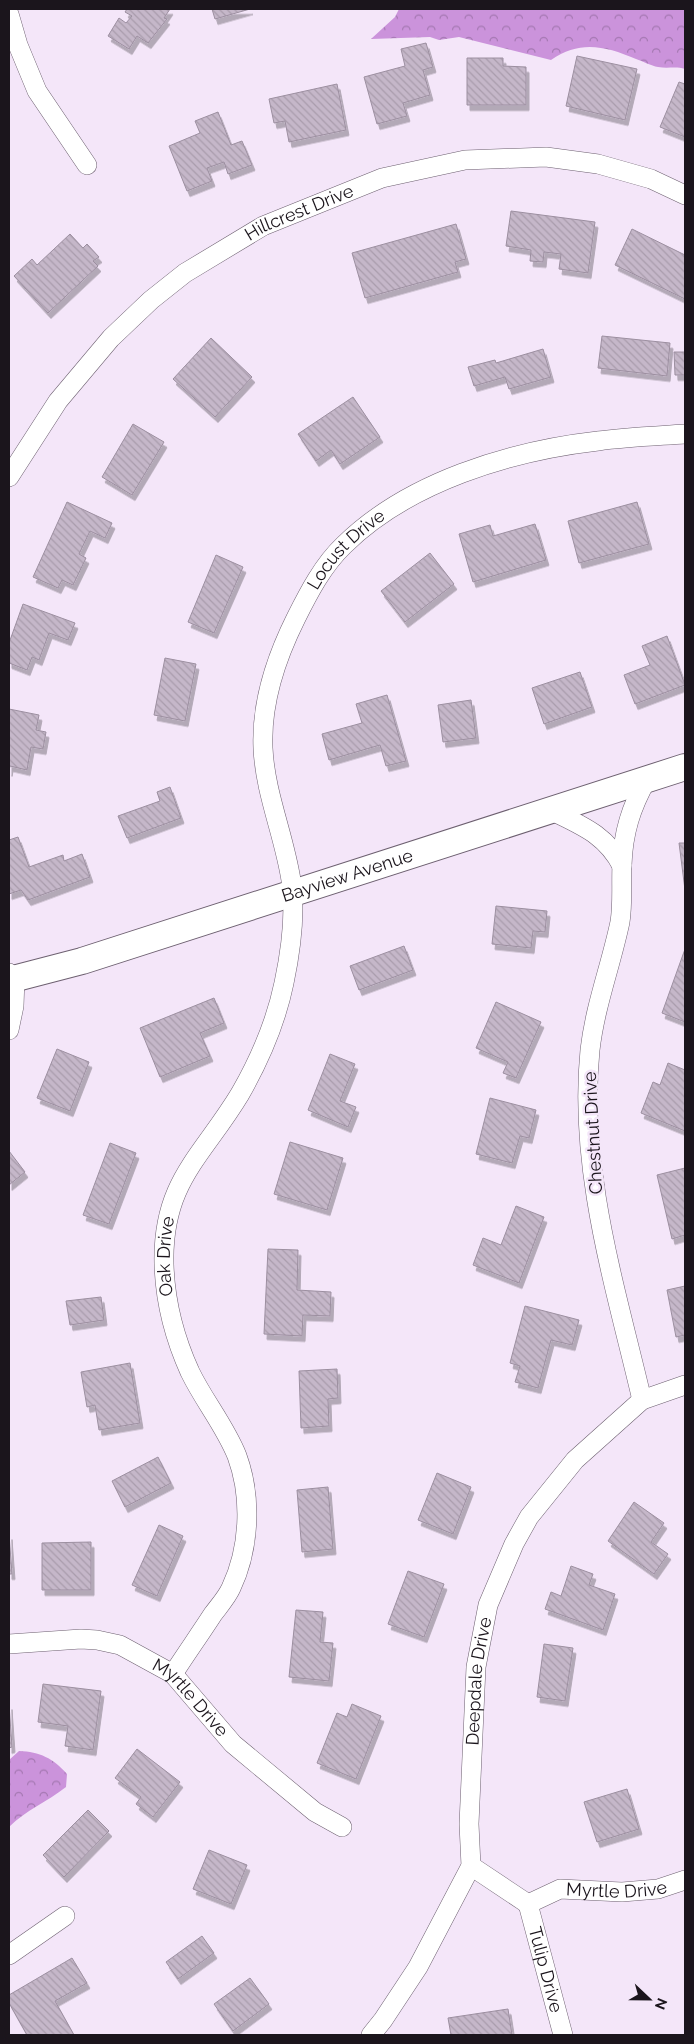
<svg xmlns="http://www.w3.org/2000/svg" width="694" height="2044" viewBox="0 0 694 2044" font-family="Raleway,sans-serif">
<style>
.forest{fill:url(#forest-crowns)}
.building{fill:url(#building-back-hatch);stroke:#9c8fa0;filter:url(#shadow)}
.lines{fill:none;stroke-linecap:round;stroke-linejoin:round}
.minor-casing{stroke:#6d6070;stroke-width:20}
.secondary-casing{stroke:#6d6070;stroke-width:28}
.minor{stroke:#fff;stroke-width:19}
.secondary{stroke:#fff;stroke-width:26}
.labels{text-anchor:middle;stroke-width:5;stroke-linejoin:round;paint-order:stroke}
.street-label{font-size:18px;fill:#1b151c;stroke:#f4e6f9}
</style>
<defs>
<pattern id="forest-crowns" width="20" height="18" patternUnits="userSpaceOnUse" patternTransform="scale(1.25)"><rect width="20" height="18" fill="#cb93db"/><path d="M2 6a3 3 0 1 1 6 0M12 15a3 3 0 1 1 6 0" fill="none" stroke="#a477b1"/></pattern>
<pattern id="building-back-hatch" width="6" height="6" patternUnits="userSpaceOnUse" patternTransform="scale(1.25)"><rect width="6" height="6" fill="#c5b7c9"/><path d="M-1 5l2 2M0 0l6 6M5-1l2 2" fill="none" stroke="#a99cac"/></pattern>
<filter id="shadow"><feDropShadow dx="3" dy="5.5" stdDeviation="0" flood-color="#0004"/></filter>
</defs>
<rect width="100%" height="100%" fill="#f4e6f9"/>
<g class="forest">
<path d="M399 9H685V69C676 66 668 69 658 67 651 66 643 61 636 59 605 46 580 40 551 60L459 37 439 40 430 37 371 39 395 17Z"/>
<path d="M19 1751C40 1752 53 1758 67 1774L66 1787C47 1802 26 1810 9 1827V1760Z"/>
</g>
<g class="building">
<polygon points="127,9 170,9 164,18 167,19 148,43 137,36 129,49 108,36 119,18 126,23 132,16 125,12"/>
<polygon points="212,9 250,9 215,19"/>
<polygon points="426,43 433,67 423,70 430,95 403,103 407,116 377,124 364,77 405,66 401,49"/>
<polygon points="577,56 637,69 625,120 566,106"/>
<polygon points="467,58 503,58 503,66 526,67 526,105 467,105"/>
<polygon points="679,82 685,84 685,137 660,127"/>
<polygon points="337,84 346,130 289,142 285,121 274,123 269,99"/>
<polygon points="218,112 231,145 242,141 252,165 228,174 224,162 207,168 212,181 187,191 169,146 200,133 195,121"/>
<polygon points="511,211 595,222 588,273 559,269 561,254 544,252 543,262 530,261 531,250 506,246"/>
<polygon points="456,224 466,259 455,262 458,272 365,298 352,253"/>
<polygon points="632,229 685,255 685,299 615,265"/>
<polygon points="70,234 83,248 87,244 99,257 93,261 98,266 48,313 14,276 32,259 37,265"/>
<polygon points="602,336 670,343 667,376 598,368"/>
<polygon points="211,338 252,377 215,417 173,379"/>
<polygon points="543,349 551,377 509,389 505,377 474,386 468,367 495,360 496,363"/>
<polygon points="674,352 685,352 685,375 675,375"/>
<polygon points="353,397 380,437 340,464 331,450 316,461 298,434"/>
<polygon points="133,424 164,442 132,495 102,477"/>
<polygon points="67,502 112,523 105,538 90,531 79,554 86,558 73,585 62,580 58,588 33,577"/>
<polygon points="637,502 649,544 579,563 568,521"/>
<polygon points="535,524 546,560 473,582 459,534 490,525 493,536"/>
<polygon points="430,553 454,584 405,622 381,591"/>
<polygon points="216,555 243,567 214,633 188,622"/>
<polygon points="23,604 75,623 68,640 49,633 39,660 32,657 27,670 9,663 9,643"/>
<polygon points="667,636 685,685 635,704 624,675 650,665 642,646"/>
<polygon points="165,658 196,664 185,721 154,715"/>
<polygon points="580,672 592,707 544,724 532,688"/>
<polygon points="387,695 406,761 386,766 380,745 329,760 322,734 362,723 356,704"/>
<polygon points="471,700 476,738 443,742 438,705"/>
<polygon points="9,709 39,715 36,730 46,732 43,749 31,747 27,770 10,766 9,771"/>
<polygon points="170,787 181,818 127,838 118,816 160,801 157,792"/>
<polygon points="18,837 29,867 63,855 64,861 82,854 90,877 28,900 21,890 9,894 9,840"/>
<polygon points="679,843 685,843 685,890"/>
<polygon points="496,906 547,911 545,932 533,931 531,948 492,944"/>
<polygon points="404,946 413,970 359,990 350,966"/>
<polygon points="685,949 685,1022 662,1013"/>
<polygon points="214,998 224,1023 200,1033 210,1056 160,1077 140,1028"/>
<polygon points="496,1002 541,1022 516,1078 503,1073 508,1062 476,1048"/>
<polygon points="57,1049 89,1062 70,1111 37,1098"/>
<polygon points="330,1054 355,1064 340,1101 356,1107 348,1127 308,1110"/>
<polygon points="668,1063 685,1070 685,1131 641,1113 653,1082 660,1085"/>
<polygon points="490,1098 536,1110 529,1138 520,1136 512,1163 476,1154"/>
<polygon points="290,1142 343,1158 327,1210 274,1194"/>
<polygon points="110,1143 136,1153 109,1224 83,1215"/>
<polygon points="9,1151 25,1172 9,1185"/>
<polygon points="685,1168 685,1235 672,1239 657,1175"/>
<polygon points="516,1206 544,1217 519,1283 473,1265 483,1238 501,1245"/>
<polygon points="268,1249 298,1250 297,1290 331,1292 330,1316 303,1315 302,1336 264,1334"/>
<polygon points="685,1286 685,1335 676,1337 667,1290"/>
<polygon points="101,1297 104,1320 70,1325 66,1301"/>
<polygon points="525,1306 579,1320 572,1345 551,1340 538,1388 515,1382 520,1366 510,1363"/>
<polygon points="130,1363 140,1423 99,1430 95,1405 87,1407 81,1372"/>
<polygon points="337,1369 338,1398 328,1399 329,1426 301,1428 299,1371"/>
<polygon points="158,1457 171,1483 125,1507 112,1481"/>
<polygon points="437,1473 471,1487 453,1534 418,1520"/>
<polygon points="328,1487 333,1549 302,1552 297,1490"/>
<polygon points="634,1502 664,1523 651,1542 668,1554 654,1574 608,1541"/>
<polygon points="159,1525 183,1536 157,1596 132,1585"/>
<polygon points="9,1534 12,1574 9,1574"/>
<polygon points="91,1542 91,1590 42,1590 42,1543"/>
<polygon points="571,1566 593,1574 589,1585 615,1594 603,1630 545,1609 551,1592 561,1596"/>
<polygon points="408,1571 444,1584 424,1637 388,1624"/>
<polygon points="296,1610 323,1612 320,1642 333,1643 329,1681 289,1677"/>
<polygon points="544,1644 573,1648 565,1701 537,1697"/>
<polygon points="43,1684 101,1691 93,1750 65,1746 68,1726 38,1722"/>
<polygon points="9,1704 12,1747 9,1748"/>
<polygon points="352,1704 381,1716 356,1779 317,1763 337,1713 347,1717"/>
<polygon points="137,1749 180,1782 153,1817 136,1804 141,1797 115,1778"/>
<polygon points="627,1789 639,1829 597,1842 584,1802"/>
<polygon points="88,1810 109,1831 64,1877 43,1855"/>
<polygon points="209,1850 247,1865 231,1904 193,1889"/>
<polygon points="202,1936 214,1953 178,1979 166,1962"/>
<polygon points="72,1958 87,1983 55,2001 74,2035 27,2035 9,2003 9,1995"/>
<polygon points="250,1978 269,2004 233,2031 214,2004"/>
<polygon points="508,2009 512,2035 451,2035 448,2018"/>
</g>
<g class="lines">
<g class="minor-casing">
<g id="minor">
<polyline points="9,14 18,45 37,91 87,165"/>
<path id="s1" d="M9 477 58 401 111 338 151 300 185 273 263 226 382 178 465 160 546 157 598 164 651 179 685 195"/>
<path d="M550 810C580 825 606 834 622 866"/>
<polyline points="9,973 15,978 14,1006 9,1030"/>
<path d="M642 1400C615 1285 578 1169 590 1050 595 1006 611 965 620 922 623 903 621 884 622 865 623 833 631 807 647 779"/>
<path id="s2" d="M9 1644 81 1639 97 1640 120 1645 173 1674 233 1744 315 1812 342 1827"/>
<path id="s3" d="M173 1674C186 1654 200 1634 213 1614 219 1606 227 1597 231 1588 250 1548 252 1497 237 1456 225 1426 204 1401 190 1372 175 1339 165 1300 164 1264 162 1182 202 1157 240 1094 260 1059 276 1022 284 983 291 950 296 914 291 880 284 835 265 793 263 748 261 703 276 658 296 618 309 592 323 565 344 545 408 482 510 451 598 441 627 437 656 436 685 434"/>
<polyline points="471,1866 528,1904"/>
<path id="s4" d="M528 1904 560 1889 622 1892 658 1889 685 1880"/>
<path id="s5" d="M528 1904 563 2035"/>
<polyline points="9,1955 65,1916"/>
<path id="s6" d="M371 2035 383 2020 418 1967 471 1866 469 1824 476 1667 488 1605 514 1544 529 1517 575 1460 642 1400 685 1385"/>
</g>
</g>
<g class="secondary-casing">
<g id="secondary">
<path id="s7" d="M9 980 82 961 685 767"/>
</g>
</g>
<use href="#minor" class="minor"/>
<use href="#secondary" class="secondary"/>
</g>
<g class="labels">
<g class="street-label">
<text dy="6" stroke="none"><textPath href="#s1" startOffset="401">Hillcrest Drive</textPath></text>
<text dy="6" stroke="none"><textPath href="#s3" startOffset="1218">Locust Drive</textPath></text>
<text dy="6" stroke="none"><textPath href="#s7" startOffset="354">Bayview Avenue</textPath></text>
<text transform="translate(593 1133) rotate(-93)" y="6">Chestnut Drive</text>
<text dy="6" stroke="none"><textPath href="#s3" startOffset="455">Oak Drive</textPath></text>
<text dy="6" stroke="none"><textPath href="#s6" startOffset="382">Deepdale Drive</textPath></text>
<text dy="6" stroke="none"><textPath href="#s2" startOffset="201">Myrtle Drive</textPath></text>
<text dy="6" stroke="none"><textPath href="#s4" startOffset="92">Myrtle Drive</textPath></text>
<text dy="6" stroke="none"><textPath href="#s5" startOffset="68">Tulip Drive</textPath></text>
</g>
</g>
<rect width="694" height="2044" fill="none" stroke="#1b151c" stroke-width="20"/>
<g transform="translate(649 1999) rotate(112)" stroke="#f4e6f9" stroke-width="4" paint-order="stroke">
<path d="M0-4L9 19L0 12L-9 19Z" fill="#1b151c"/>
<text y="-8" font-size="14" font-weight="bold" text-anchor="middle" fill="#1b151c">N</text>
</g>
</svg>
